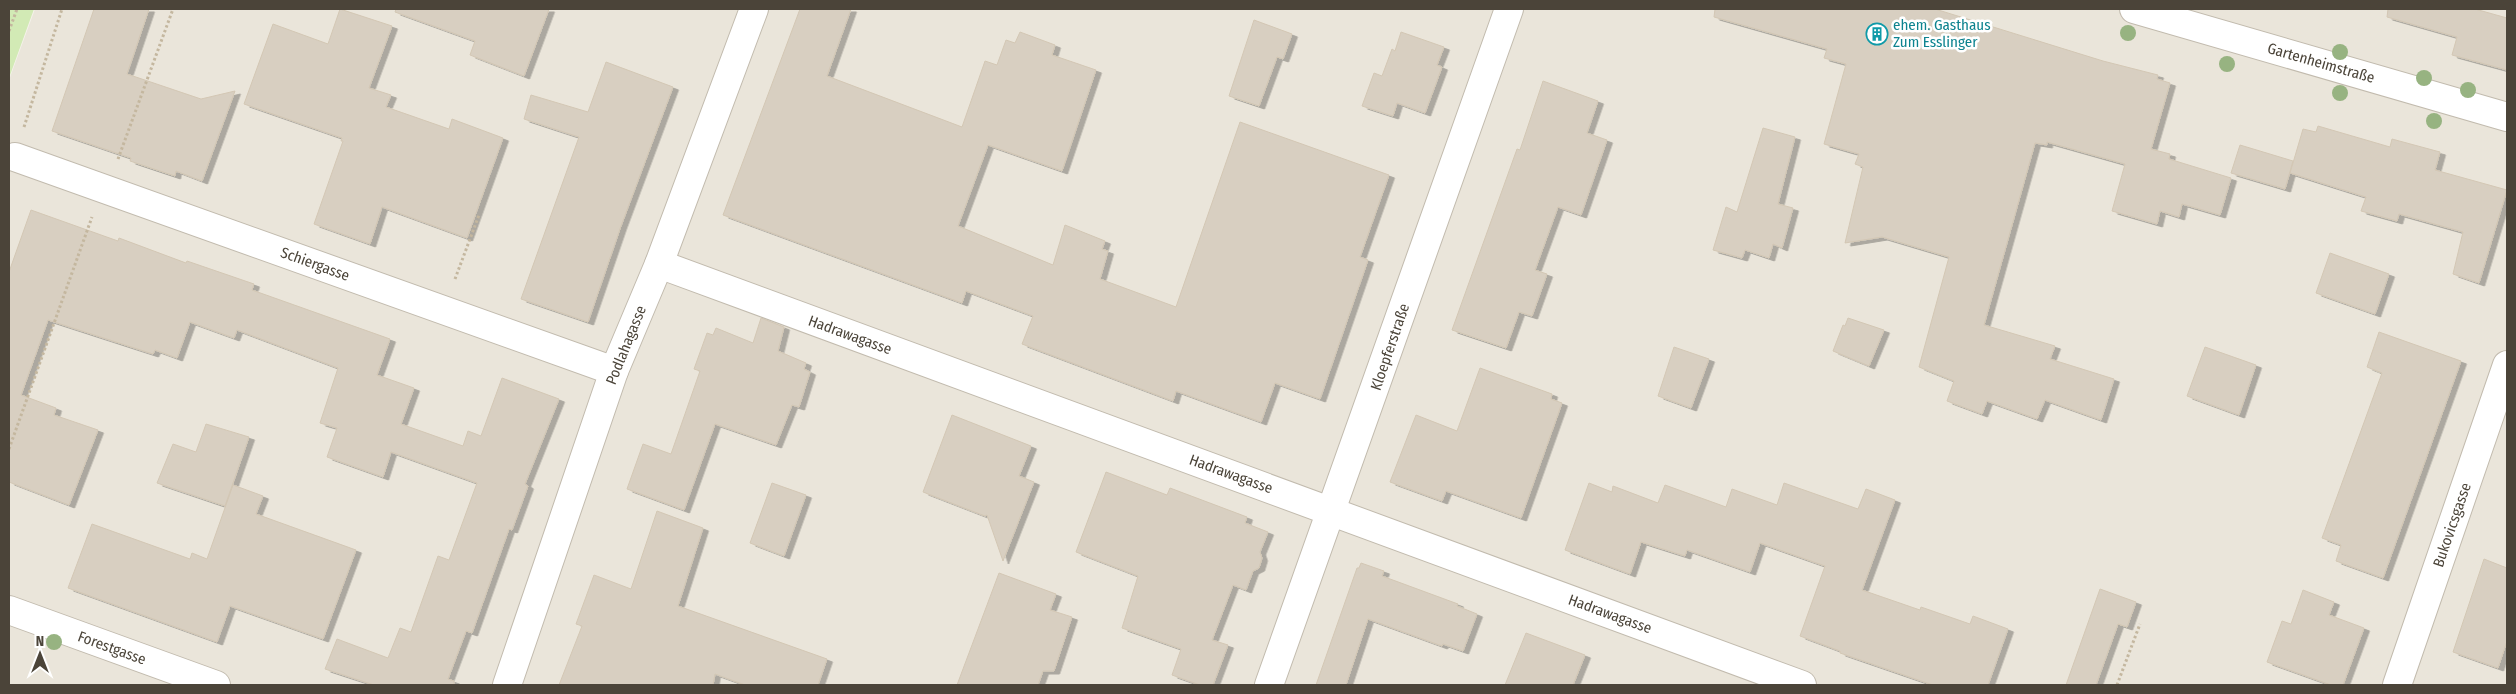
<svg xmlns="http://www.w3.org/2000/svg" width="2516" height="694" viewBox="0 0 2516 694" font-family="'Fira Sans Condensed',sans-serif">
<style>
.residential{fill:#eae5da}
.green{fill:#d2eab5}
.building{fill:#d8cfc1;stroke:#d3c7b4;filter:url(#shadow)}
.lines{fill:none;stroke-linecap:round;stroke-linejoin:round}
.street-casing{stroke:#c2bbae;stroke-width:30}
.path{stroke:#c4b79f;stroke-width:3;stroke-dasharray:2.5 2.5;stroke-linecap:butt}
.street{stroke:#fff;stroke-width:28}
.tree{fill:#97b381}
.labels{text-anchor:middle;stroke-width:5;stroke-linejoin:round;paint-order:stroke}
.culture-label{font-size:15px;fill:#0d838f;stroke:#fff;text-anchor:start}
.street-label{font-size:15px;fill:#4b4439;stroke:#fff}
</style>
<defs>
<filter id="shadow"><feDropShadow dx="5.5" dy="3" stdDeviation="0" flood-color="#0004"/></filter>
</defs>
<rect width="100%" height="100%" fill="#f6f3ec"/>
<polygon class="residential" points="35,9 2507,9 2507,685 9,685 9,80"/>
<polygon class="green" points="9,9 34,9 9,78"/>
<g class="building">
<polygon points="94,9 149,9 127,74 201,99 235,91 202,181 176,171 175,176 130,161 131,158 52,131"/>
<polygon points="340,9 392,26 369,88 391,95 386,107 449,129 452,119 503,138 467,238 382,207 370,244 314,224 343,141 341,141 342,138 244,104 273,24 328,44"/>
<polygon points="396,9 549,9 524,76 470,55 475,41 395,12"/>
<polygon points="800,9 851,9 827,76 962,127 985,61 997,65 1006,40 1015,43 1020,32 1055,45 1052,55 1096,70 1062,171 988,145 958,226 1053,265 1065,225 1105,241 1102,249 1108,251 1100,279 1176,307 1240,122 1389,175 1360,257 1368,260 1320,399 1275,383 1261,422 1176,391 1173,401 1022,344 1033,316 966,291 962,303 723,215"/>
<polygon points="1715,9 1935,9 2103,61 2158,75 2157,79 2170,83 2151,149 2170,154 2169,159 2231,178 2220,215 2182,204 2179,217 2160,211 2157,224 2112,211 2125,164 2047,142 2047,145 2035,143 1984,325 2055,346 2050,359 2114,379 2101,420 2045,400 2037,419 1987,401 1982,414 1947,401 1954,381 1919,367 1949,257 1882,237 1845,243 1863,167 1855,164 1859,154 1824,144 1846,64 1824,58 1827,49 1714,17"/>
<polygon points="2388,9 2475,9 2507,18 2507,70 2452,55 2457,37 2387,17"/>
<polygon points="1254,20 1292,34 1283,59 1277,57 1259,106 1229,96"/>
<polygon points="1401,32 1444,47 1437,65 1442,67 1425,113 1397,103 1393,116 1362,106 1374,73 1382,76 1392,49 1395,51"/>
<polygon points="606,62 673,87 621,226 588,322 521,299 579,137 524,119 531,95 588,112"/>
<polygon points="1543,81 1598,101 1587,133 1607,140 1581,215 1558,207 1535,270 1547,274 1532,316 1519,312 1506,348 1452,330 1517,149 1520,150"/>
<polygon points="2318,126 2390,147 2392,139 2440,152 2435,170 2507,190 2479,283 2453,274 2463,232 2399,214 2397,221 2361,211 2366,197 2290,173 2303,129 2316,132"/>
<polygon points="1763,128 1795,137 1778,204 1793,208 1782,248 1773,244 1769,258 1745,250 1742,258 1713,250 1726,207 1737,212"/>
<polygon points="2240,145 2293,161 2285,189 2231,173"/>
<polygon points="31,210 118,241 119,238 186,263 187,261 254,284 252,290 390,339 377,375 414,388 401,424 463,446 468,431 481,436 502,378 559,399 525,484 528,486 512,530 509,529 472,633 466,631 448,679 454,681 454,685 374,685 325,669 337,639 388,658 400,628 411,632 438,556 449,560 477,483 391,452 383,477 327,457 337,428 320,423 338,368 237,330 234,338 190,322 177,358 155,350 153,354 48,320 21,395 56,408 54,415 98,430 69,505 9,482 9,272"/>
<polygon points="2330,253 2389,274 2375,314 2316,293"/>
<polygon points="761,318 784,327 778,351 806,363 804,369 810,372 799,407 792,405 776,445 715,424 684,510 627,489 643,444 671,454 700,371 694,369 707,333 713,335 716,328 753,343"/>
<polygon points="1848,318 1884,330 1869,366 1833,351 1843,325 1845,326"/>
<polygon points="2379,332 2461,361 2383,578 2336,561 2341,545 2322,538 2382,373 2367,367"/>
<polygon points="1674,347 1709,359 1691,408 1658,396"/>
<polygon points="2205,347 2256,365 2239,415 2187,396"/>
<polygon points="1480,368 1552,394 1551,399 1562,403 1521,518 1446,491 1442,501 1390,482 1416,415 1457,431"/>
<polygon points="952,415 1031,446 1019,476 1034,482 1003,561 987,515 985,516 923,492"/>
<polygon points="206,424 249,437 225,506 157,483 173,444 196,452"/>
<polygon points="1106,472 1167,495 1170,488 1247,517 1245,523 1268,532 1260,552 1262,558 1259,568 1253,571 1246,590 1233,585 1212,640 1228,645 1213,685 1200,685 1172,675 1181,649 1122,628 1138,576 1076,552"/>
<polygon points="772,483 806,495 784,556 750,543"/>
<polygon points="1589,483 1612,492 1613,486 1658,503 1665,485 1726,507 1732,489 1777,505 1784,483 1858,509 1866,489 1895,500 1862,590 1920,610 1921,607 1970,624 1973,616 2008,629 1988,685 1933,685 1840,653 1840,651 1800,636 1825,566 1760,543 1750,572 1687,550 1685,556 1641,542 1630,574 1565,550"/>
<polygon points="233,485 263,496 256,514 356,550 323,639 230,606 217,642 68,588 92,524 190,559 192,553 207,559"/>
<polygon points="657,511 703,528 678,606 827,659 818,685 745,685 715,674 713,685 559,685 582,626 576,624 594,575 631,589"/>
<polygon points="2484,559 2507,568 2507,641 2498,668 2453,652"/>
<polygon points="1361,563 1384,571 1382,576 1458,604 1457,606 1477,614 1463,651 1443,644 1442,646 1368,619 1346,685 1316,685 1357,568 1359,568"/>
<polygon points="999,573 1056,594 1050,610 1072,617 1054,671 1043,671 1038,685 957,685"/>
<polygon points="2100,589 2136,602 2127,627 2118,624 2096,685 2066,685"/>
<polygon points="2303,590 2334,602 2329,615 2364,628 2343,685 2331,685 2267,662 2282,621 2291,624"/>
<polygon points="1526,633 1585,655 1573,685 1505,685"/>
</g>
<g class="lines">
<g class="street-casing">
<g id="street">
<polyline points="2134,9 2507,117"/>
<polyline points="15,157 614,371"/>
<polyline points="659,264 1802,685"/>
<polyline points="9,610 216,685"/>
<polyline points="507,685 614,371 659,264 754,9"/>
<polyline points="1269,685 1509,9"/>
<polyline points="2397,685 2507,365"/>
</g>
</g>
<g class="path">
<polyline points="9,31 17,9"/>
<polyline points="24,127 62,9"/>
<polyline points="118,159 173,9"/>
<polyline points="455,279 479,215"/>
<polyline points="9,449 92,217"/>
<polyline points="2117,685 2140,624"/>
</g>
<use href="#street" class="street"/>
</g>
<g class="tree">
<circle cx="2128" cy="33" r="8"/>
<circle cx="2340" cy="52" r="8"/>
<circle cx="2227" cy="64" r="8"/>
<circle cx="2424" cy="78" r="8"/>
<circle cx="2468" cy="90" r="8"/>
<circle cx="2340" cy="93" r="8"/>
<circle cx="2434" cy="121" r="8"/>
<circle cx="54" cy="642" r="8"/>
</g>
<defs>
<g id="building-ring" transform="scale(1.125)"><circle r="9.5" fill="#fff" stroke="#0f9aa8" stroke-width="1.5"/><path d="M-4-6H4V6H1V3H-1V6H-4ZM-2.5-4.3h1.7v1.8h-1.7ZM.8-4.3h1.7v1.8H.8ZM-2.5-1h1.7V.8h-1.7ZM.8-1h1.7V.8H.8Z" fill="#0f9aa8"/></g>
</defs>
<g fill-rule="evenodd">
<use href="#building-ring" x="1877" y="34"/>
</g>
<g class="labels">
<g class="culture-label">
<text x="1893" y="30">ehem. Gasthaus<tspan x="1893" dy="17">Zum Esslinger</tspan></text>
</g>
<g class="street-label">
<text transform="translate(2321 63) rotate(16)" y="5">Gartenheimstraße</text>
<text transform="translate(315 264) rotate(20)" y="5">Schiergasse</text>
<text transform="translate(850 335) rotate(20)" y="5">Hadrawagasse</text>
<text transform="translate(626 345) rotate(-68)" y="5">Podlahagasse</text>
<text transform="translate(1390 347) rotate(-71)" y="5">Kloepferstraße</text>
<text transform="translate(1231 474) rotate(20)" y="5">Hadrawagasse</text>
<text transform="translate(2452 525) rotate(-71)" y="5">Bukovicsgasse</text>
<text transform="translate(1610 614) rotate(20)" y="5">Hadrawagasse</text>
<text transform="translate(112 648) rotate(20)" y="5">Forestgasse</text>
</g>
</g>
<rect width="2516" height="694" fill="none" stroke="#4b4439" stroke-width="20"/>
<g transform="translate(40 654)" stroke="#ffffff" stroke-width="4" paint-order="stroke">
<path d="M0-4L9 19L0 12L-9 19Z" fill="#4b4439"/>
<text y="-8" font-size="14" font-weight="bold" text-anchor="middle" fill="#4b4439">N</text>
</g>
</svg>
